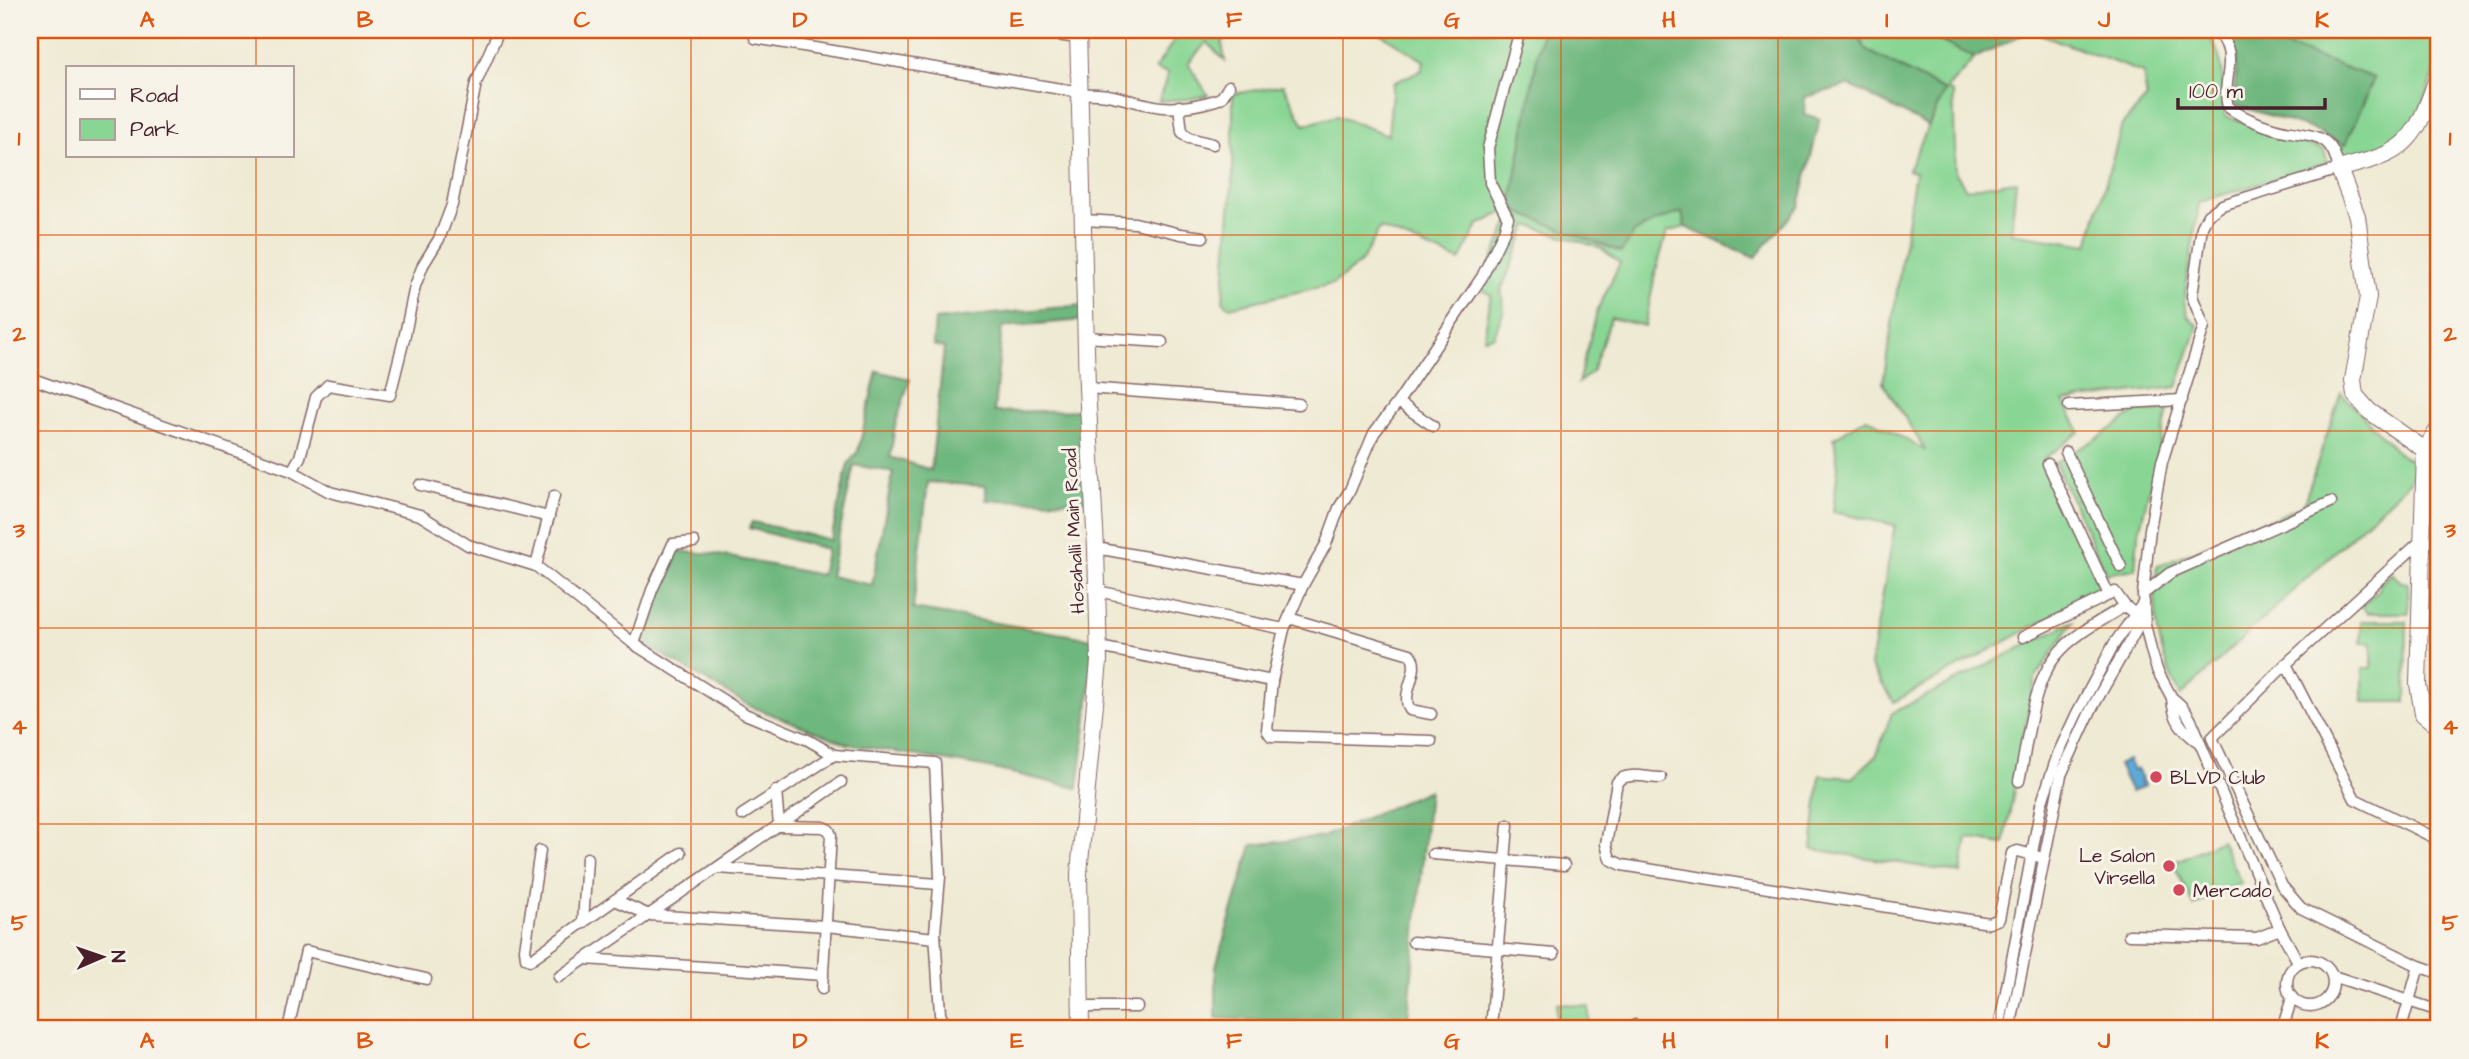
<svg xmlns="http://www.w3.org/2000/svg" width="2469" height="1059" viewBox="0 0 2469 1059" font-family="'Architects Daughter',sans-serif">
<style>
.green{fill:#89d694;stroke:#6a7a60;stroke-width:2}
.forest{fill:#6eb77e;stroke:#5c6b54;stroke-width:2;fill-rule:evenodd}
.water{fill:#5cabd6;stroke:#536580;stroke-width:2}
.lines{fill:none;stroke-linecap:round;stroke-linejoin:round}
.street-casing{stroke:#846666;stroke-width:13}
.secondary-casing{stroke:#846666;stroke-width:18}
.street{stroke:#fff;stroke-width:10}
.secondary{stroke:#fff;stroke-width:16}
.grid{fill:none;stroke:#e0560e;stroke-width:2;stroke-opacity:0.55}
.poi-dot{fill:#d1495b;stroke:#f7f3e8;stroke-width:2.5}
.labels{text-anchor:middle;stroke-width:6;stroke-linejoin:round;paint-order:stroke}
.street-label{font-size:19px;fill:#4a1f2b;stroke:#f7f3e8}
.poi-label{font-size:19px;fill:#4a1f2b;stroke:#f7f3e8;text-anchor:start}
.neatline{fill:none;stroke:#e0560e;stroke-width:2.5}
.grid-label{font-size:23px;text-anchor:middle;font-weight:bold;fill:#e0560e}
</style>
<rect width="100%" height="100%" fill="#f7f3e8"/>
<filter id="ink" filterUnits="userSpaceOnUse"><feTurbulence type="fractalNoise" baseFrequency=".0143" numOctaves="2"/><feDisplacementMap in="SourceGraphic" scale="14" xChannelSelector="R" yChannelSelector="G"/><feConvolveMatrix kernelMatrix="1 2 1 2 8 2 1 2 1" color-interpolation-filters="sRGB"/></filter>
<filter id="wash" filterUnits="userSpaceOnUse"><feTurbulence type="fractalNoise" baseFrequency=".00686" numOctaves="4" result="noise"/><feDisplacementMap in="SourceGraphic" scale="28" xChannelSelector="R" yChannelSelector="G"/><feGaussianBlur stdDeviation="1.57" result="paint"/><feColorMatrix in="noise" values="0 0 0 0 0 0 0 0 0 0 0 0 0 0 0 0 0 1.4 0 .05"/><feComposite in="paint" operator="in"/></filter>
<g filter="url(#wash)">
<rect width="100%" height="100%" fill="#efead3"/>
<g class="green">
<polygon points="1181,30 1228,30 1222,44 1225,61 1207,42 1188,63 1208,95 1190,99 1159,101 1168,73 1155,69"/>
<polygon points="1375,30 1542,30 1510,209 1635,232 1656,221 1682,212 1685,227 1667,232 1655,274 1645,326 1611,318 1592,372 1578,383 1598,309 1620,263 1601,248 1528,225 1501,290 1504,310 1494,336 1484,338 1491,295 1479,288 1509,222 1510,209 1478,225 1460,261 1380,228 1361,262 1333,284 1230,307 1223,301 1233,174 1233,94 1283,85 1304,125 1337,116 1388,135 1393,83 1422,70 1424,61"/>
<path d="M1855 30H1917L1975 58 1946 90 1953 93 1956 173 1966 189 2016 181 2011 233 2088 245 2122 125 2147 98 2143 73 2030 30H2203C2226 50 2223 88 2225 116L2324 150 2328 163 2199 202 2184 302 2188 316 2198 326 2177 387 2064 401 2080 432 2044 459 2102 589 1894 702 1870 666 1895 525 1833 512 1838 467 1834 438 1867 418 1926 451 1883 383 1915 172 1908 170 1945 91 1866 50Z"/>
<polygon points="2276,30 2439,30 2439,60 2417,122 2375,156 2342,163 2339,151 2330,138 2346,144 2374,78 2275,42"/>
<path d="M2341 393 2399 454 2417 463 2410 481 2181 696C2158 657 2151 610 2157 566L2303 506Z"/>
<polygon points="2137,411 2168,411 2138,536 2135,569 2106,574 2055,463 2101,436"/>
<polygon points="2392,573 2401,582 2408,583 2409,613 2367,613 2362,606 2380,589 2378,585"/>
<polygon points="2074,621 2035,678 2004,844 1967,838 1961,873 1812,849 1820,775 1852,778 1876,756 1892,713"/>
<polygon points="2361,621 2407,621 2406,702 2363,702 2363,668 2372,668 2372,643 2361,643"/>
<polygon points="2221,840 2241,883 2194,906 2173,863"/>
<polygon points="1557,1003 1589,1007 1589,1029 1555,1029"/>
</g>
<g class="forest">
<polygon points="1542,30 1649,30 1665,38 1671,30 1803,32 1855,30 1866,50 1945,91 1928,126 1849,85 1805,97 1804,114 1820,119 1799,206 1755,258 1685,227 1682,212 1656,221 1635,232 1621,252 1510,209"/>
<polygon points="1917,30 2030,30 2030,31 1975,58"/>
<polygon points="2225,30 2276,30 2275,42 2374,78 2345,145 2309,128 2233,104 2237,58"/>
<path d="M1082 305 1083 320 1002 327 994 412 1086 410 1089 501 986 500V486L928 482 913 609 1093 639 1090 693 1078 788 984 767 848 744 750 706 641 642 648 619 674 551 714 554 821 575 827 549 749 528 752 522 831 540 848 464 858 451 877 371 910 379 895 426 890 457 931 470 944 348 933 345 935 320ZM854 465 893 472 872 585 830 576Z"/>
<polygon points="1429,790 1407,1029 1216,1018 1216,966 1252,845 1323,837"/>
</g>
<polygon class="water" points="2128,760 2133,770 2137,769 2142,779 2139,781 2140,783 2143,782 2145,785 2131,792 2118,765"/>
</g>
<g filter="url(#ink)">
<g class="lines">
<g class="street-casing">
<g id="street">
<polyline points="1025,30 1077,38"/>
<polyline points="755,38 1079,92"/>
<path d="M1079 94C1111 92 1120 99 1150 105 1170 110 1196 106 1216 100L1222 97 1229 86"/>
<polyline points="1179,106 1182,132 1189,138 1213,144"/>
<polyline points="1084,220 1135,223 1181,234 1203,237"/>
<polyline points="1086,337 1162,342"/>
<polyline points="30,378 292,471 330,492 420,515 468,545 536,566"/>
<polyline points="1087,388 1299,404"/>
<polyline points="1398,402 1433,426"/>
<polyline points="2069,406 2182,400"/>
<polyline points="2066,452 2121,567"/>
<polyline points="2048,464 2109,595"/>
<polyline points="292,471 300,457 316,397 328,385 390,395 404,339 415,286 423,265 439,239 452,205 476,83 499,30"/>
<polyline points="420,485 549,517"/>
<polyline points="554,496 536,566 634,644 652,590 673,544 694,542"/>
<polyline points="2422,540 2286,664 2212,738 2282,886 2301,908 2419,966 2439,973"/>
<polyline points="1096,548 1303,585"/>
<polyline points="1097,591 1284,629"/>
<polyline points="2143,594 2170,573 2331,502"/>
<path d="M1289 618 1410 654C1423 671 1399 692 1410 710L1431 714"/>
<polyline points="2023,637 2115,592 2125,606"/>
<polyline points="634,644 745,714 808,740 834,755 935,763 940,877 935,932 940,1014 947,1029"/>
<polyline points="1099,647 1272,681"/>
<polyline points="2286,664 2355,799 2439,840"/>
<path d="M2172 698 2157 670 2151 650 2145 624 2143 594 2150 529 2162 462 2204 326 2192 296 2202 227 2208 215 2222 205 2339 169C2336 158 2333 146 2323 140 2314 134 2301 134 2291 132 2271 129 2244 119 2228 107 2220 80 2243 52 2214 30"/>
<path d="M2172 698C2187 708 2195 726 2200 743 2183 732 2173 719 2172 698Z"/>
<polyline points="1431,741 1271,736 1267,730 1272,681 1284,629 1303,585 1326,544 1339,508 1350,490 1374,433 1398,402 1482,277 1504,231 1508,218 1490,183 1488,148 1520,30"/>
<polyline points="2200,743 2280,929 2298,962"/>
<path d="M1661 778C1647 778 1627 771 1617 782L1606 844 1610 859 1622 865 1989 923 1999 919 2012 853 2018 851 2043 858"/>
<path d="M2019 781C2028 743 2031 687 2055 657 2072 635 2102 620 2125 606L2135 614"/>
<polyline points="776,791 779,826"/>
<polyline points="742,815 834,755"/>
<polyline points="779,826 823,827 829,830 831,835 822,989"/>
<polyline points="540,851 525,949 526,958 530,960 681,853"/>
<polyline points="1433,854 1564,865"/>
<polyline points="718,868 939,884"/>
<polyline points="615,900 649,915 826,926 935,938"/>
<polyline points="583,923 587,858"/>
<polyline points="2129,935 2257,938 2280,929"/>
<polyline points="1413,942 1554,954"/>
<polyline points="585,959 823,975"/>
<circle cx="2310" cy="983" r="23"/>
<polyline points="2333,976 2439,1011"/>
<polyline points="559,977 841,782"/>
<polyline points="1081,1007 1137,1007"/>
<polyline points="1635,1025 1635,1029"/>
<polyline points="288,1029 306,951 426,979"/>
<polyline points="1491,1029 1508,825"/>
<polyline points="1999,1029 2041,805 2058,754 2077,713 2114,644 2144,602"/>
<polyline points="2010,1029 2061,775 2091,710 2134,634 2143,613"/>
<polyline points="2282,1029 2292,998"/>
<polyline points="2401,1029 2419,966"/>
</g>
</g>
<g class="secondary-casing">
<g id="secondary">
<polyline points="1078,30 1087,388 1096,548 1099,661 1079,873 1081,1029"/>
<polyline points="2439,428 2425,450 2418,684 2423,714 2439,727"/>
<path d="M2425 450 2369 411 2355 395 2353 380 2368 297 2357 216 2339 169C2354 164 2372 161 2387 154 2420 139 2427 104 2439 73"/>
</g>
</g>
<use href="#street" class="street"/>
<use href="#secondary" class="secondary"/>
</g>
</g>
<path class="grid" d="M256 30V68M473 30V1029M691 30V1029M908 30V1029M1126 30V1029M1343 30V1029M1561 30V1029M1778 30V1029M1996 30V1029M2213 30V1029M256 156V1029M30 235H2439M30 431H2439M30 628H2439M30 824H2439"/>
<g class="poi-dot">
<circle cx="2156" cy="777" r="7"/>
<circle cx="2169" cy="866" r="7"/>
<circle cx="2179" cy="890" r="7"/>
</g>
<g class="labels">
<g class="street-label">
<text transform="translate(1073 531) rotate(-93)" y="7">Hosahalli Main Road</text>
</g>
<g class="poi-label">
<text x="2170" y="784">BLVD Club</text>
<text x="2155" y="862" text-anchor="end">Le Salon<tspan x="2155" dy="22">Virsella</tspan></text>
<text x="2193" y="897">Mercado</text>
</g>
</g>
<rect width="2469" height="1059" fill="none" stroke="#f7f3e8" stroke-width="77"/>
<rect x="66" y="66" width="228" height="91" fill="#f7f3e8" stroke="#b29e9c" stroke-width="2"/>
<rect x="80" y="89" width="35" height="10" fill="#ffffff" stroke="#b29e9c" stroke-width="2"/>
<text x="130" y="102" font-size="21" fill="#4a1f2b">Road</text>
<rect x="80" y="119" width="35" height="21" fill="#89d694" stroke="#b29e9c" stroke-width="2"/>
<text x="130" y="136" font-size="21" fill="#4a1f2b">Park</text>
<g transform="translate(102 957) rotate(88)" stroke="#f7f3e8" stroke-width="5" paint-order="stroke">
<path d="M0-5L12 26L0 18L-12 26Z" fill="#4a1f2b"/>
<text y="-10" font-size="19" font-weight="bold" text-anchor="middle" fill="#4a1f2b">N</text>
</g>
<path d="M2178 98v10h147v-10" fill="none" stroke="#4a1f2b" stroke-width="3.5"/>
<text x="2189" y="98" font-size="21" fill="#4a1f2b" stroke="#f7f3e8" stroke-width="5" paint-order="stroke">100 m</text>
<rect x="38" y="38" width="2392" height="982" class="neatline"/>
<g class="grid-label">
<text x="147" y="27">A</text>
<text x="365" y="27">B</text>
<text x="582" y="27">C</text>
<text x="800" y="27">D</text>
<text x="1017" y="27">E</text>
<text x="1234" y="27">F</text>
<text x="1452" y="27">G</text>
<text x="1669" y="27">H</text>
<text x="1887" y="27">I</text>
<text x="2104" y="27">J</text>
<text x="2322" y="27">K</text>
<text x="19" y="145">1</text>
<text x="2450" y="145">1</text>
<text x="19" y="341">2</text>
<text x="2450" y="341">2</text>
<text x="19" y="537">3</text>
<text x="2450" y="537">3</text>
<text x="19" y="734">4</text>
<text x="2450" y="734">4</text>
<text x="19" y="930">5</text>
<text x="2450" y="930">5</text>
<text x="147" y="1048">A</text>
<text x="365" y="1048">B</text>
<text x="582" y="1048">C</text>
<text x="800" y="1048">D</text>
<text x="1017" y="1048">E</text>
<text x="1234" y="1048">F</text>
<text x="1452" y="1048">G</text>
<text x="1669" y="1048">H</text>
<text x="1887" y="1048">I</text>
<text x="2104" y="1048">J</text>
<text x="2322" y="1048">K</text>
</g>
</svg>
